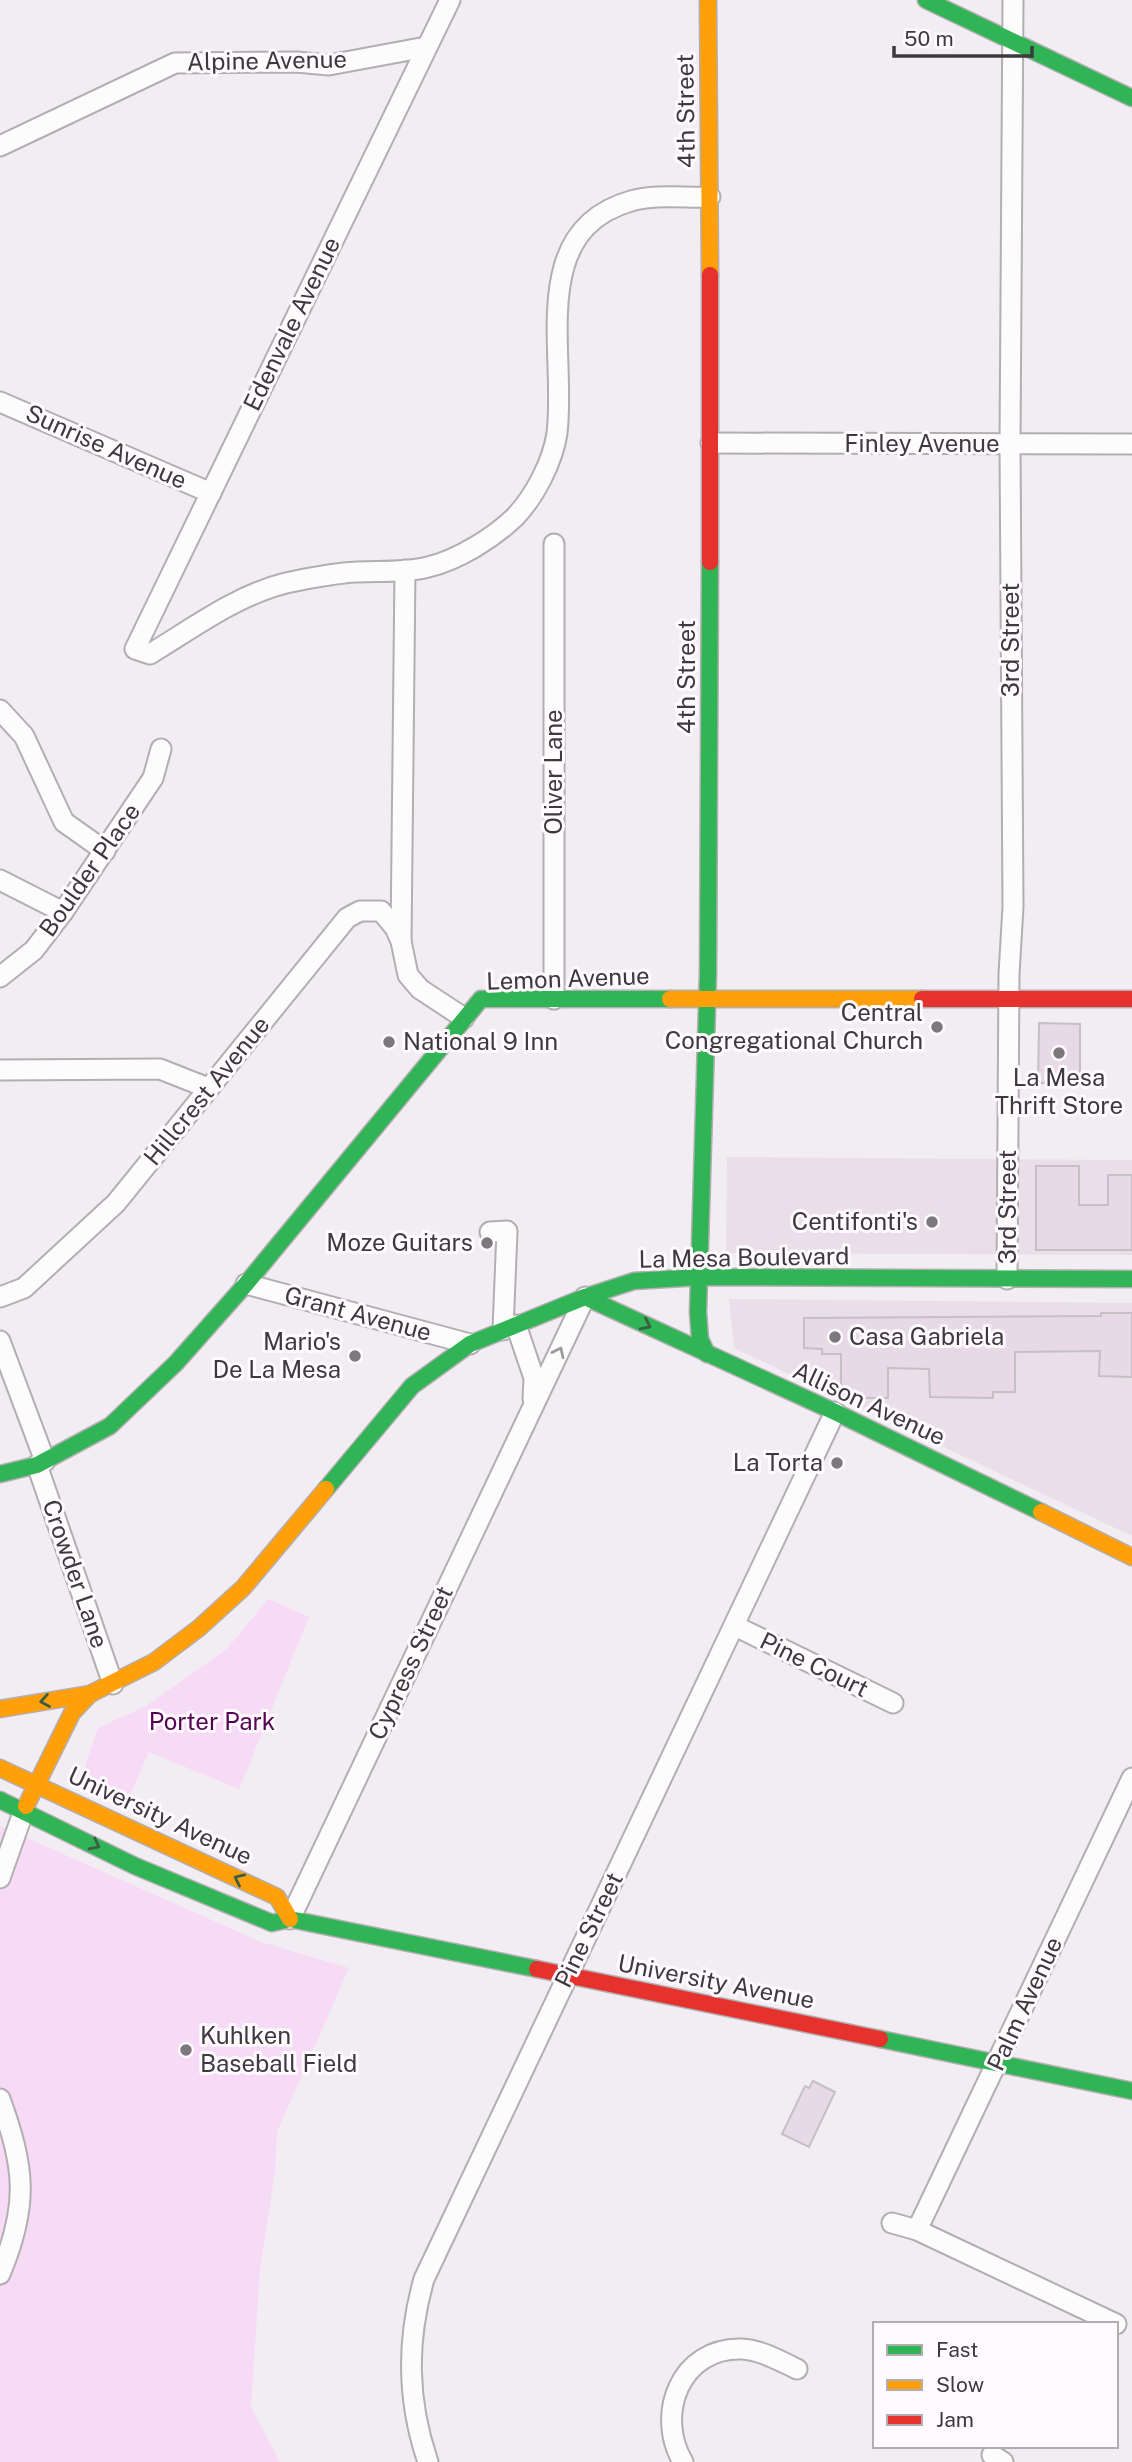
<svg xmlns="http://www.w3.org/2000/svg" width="1132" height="2462" viewBox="0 0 1132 2462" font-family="'Public Sans',sans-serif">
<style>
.built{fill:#eadfe9}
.green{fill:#f7daf5}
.building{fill:#e8d9e7;stroke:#c4c0c4;stroke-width:2}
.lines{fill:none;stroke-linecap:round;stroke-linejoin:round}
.street-casing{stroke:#b2aeb2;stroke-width:23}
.fast-casing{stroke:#b2aeb2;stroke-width:19}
.slow-casing{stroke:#b2aeb2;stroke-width:19}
.jam-casing{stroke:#b2aeb2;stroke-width:19}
.street{stroke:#fdfcfd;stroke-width:19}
.fast{stroke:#30b455;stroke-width:16}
.slow{stroke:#ff9f0a;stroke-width:16}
.jam{stroke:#e5322d;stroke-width:16}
.oneway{stroke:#395e44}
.oneway2{stroke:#9d9a9c}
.poi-dot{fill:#7c787c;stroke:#fefafd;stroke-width:2.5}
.labels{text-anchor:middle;stroke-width:6;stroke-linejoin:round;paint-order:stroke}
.street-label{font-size:24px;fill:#3d393c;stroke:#fefafd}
.poi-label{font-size:24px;fill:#3d393c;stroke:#fefafd;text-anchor:end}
.park-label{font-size:24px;fill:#520250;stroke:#fefafd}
</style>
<rect width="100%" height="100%" fill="#f2edf2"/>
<g class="built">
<polygon points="727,1157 1132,1160 1132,1255 726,1253"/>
<polygon points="729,1299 1132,1303 1132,1536 734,1348"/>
</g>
<g class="green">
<polygon points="268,1599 309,1617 239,1789 149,1752 126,1804 80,1781 98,1728 146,1706 227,1649"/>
<polygon points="0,1826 261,1942 349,1968 277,2132 275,2172 260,2269 251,2407 280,2462 0,2462"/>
</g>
<g class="building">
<polygon points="1039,1023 1080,1024 1080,1083 1038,1083"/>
<polygon points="1036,1166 1079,1166 1079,1205 1108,1205 1108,1175 1132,1175 1132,1250 1036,1250"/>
<polygon points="1101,1313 1132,1313 1132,1377 1099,1376 1100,1351 1015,1352 1015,1392 993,1392 993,1398 930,1397 929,1369 888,1368 888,1398 848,1398 841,1395 841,1354 822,1354 822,1349 804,1348 804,1318 1101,1316"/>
<polygon points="813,2081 835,2092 809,2147 782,2134 805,2086 809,2088"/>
</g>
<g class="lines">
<g class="street-casing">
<g id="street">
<path d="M450 0 135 649 150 654C193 628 237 595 286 583 305 579 325 575 344 573 371 570 401 574 428 567 458 560 493 538 515 517 535 496 553 461 557 433 567 353 526 231 631 201 656 194 684 198 710 197"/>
<polyline points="0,146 175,63 296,62 329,65 426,47"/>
<polyline points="0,402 211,493"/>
<polyline points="711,443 1132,444"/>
<polyline points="405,570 401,941 408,975 420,989 464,1018"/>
<polyline points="0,710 24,736 64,822 105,851"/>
<polyline points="0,880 63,912"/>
<polyline points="0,977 34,950 63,912 153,778 161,749"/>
<polyline points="554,999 554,544"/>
<polyline points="0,1070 160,1069 208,1088"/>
<polyline points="490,1232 507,1231 503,1330"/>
<polyline points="1007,1279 1009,974 1013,907 1010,444 1013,0"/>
<polyline points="246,1284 470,1344"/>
<polyline points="0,1297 24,1288 116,1203 347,918 360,911 381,911 395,928 401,941"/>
<polyline points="516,1325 534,1378 533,1399"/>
<polyline points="0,1341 45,1461"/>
<polyline points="37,1465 113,1684"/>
<polyline points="735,1626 893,1703"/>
<polyline points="0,1878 24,1810"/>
<polyline points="290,1919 585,1297"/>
<path d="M0 2099C25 2168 29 2205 0 2274"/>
<polyline points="892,2223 917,2230 1116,2324"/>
<polyline points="917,2230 1132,1778"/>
<polyline points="992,2455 1003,2462"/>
<path d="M428 2462C407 2401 406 2342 424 2279L835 1412"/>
<path d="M683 2462C655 2415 680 2347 742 2349 761 2350 780 2361 797 2369"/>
</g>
</g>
<g class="fast-casing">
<g id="fast">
<polyline points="926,0 1132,98"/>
<polyline points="585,1297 835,1412 1041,1512"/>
<polyline points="707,1354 700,1339 698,1312 708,974 710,562"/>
<polyline points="0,1474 37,1465 110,1426 176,1363 246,1284 481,999 670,999"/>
<polyline points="326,1489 412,1386 470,1344 585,1297 634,1281 700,1277 1132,1279"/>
<polyline points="0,1800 135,1866 272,1923 290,1919 537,1969"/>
<polyline points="880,2039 1132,2091"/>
</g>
</g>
<g class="slow-casing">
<g id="slow">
<polyline points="708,0 710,275"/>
<polyline points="670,999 922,999"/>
<polyline points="1041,1512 1132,1557"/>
<polyline points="0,1709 90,1694 154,1662 199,1628 243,1588 326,1489"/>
<polyline points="0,1768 277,1897 290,1919"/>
<polyline points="26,1806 72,1713 90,1694"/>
</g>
</g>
<g class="jam-casing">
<g id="jam">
<polyline points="710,275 710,562"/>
<polyline points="922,999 1132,999"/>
<polyline points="537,1969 880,2039"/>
</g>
</g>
<use href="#street" class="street"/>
<use href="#fast" class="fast"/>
<use href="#slow" class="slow"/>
<use href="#jam" class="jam"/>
</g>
<defs><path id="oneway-chevron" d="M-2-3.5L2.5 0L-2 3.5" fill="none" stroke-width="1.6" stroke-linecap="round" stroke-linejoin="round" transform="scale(1.75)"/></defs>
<g class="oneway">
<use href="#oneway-chevron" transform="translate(646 1325) rotate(26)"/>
<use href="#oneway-chevron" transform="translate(45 1701) rotate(170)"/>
<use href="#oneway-chevron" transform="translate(95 1845) rotate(27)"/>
<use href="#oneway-chevron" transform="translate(239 1879) rotate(-155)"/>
</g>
<use class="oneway2" href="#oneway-chevron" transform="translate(559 1352) rotate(-64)"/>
<g class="poi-dot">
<circle cx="937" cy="1027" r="7"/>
<circle cx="389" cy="1042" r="7"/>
<circle cx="1059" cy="1053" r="7"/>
<circle cx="932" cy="1222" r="7"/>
<circle cx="487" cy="1243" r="7"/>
<circle cx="835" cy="1337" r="7"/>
<circle cx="355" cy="1356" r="7"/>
<circle cx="837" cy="1463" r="7"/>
<circle cx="186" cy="2050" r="7"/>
</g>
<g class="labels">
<g class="street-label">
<text transform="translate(267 61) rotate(-1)" y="8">Alpine Avenue</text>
<text transform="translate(686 111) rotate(-91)" y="8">4th Street</text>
<text transform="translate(292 324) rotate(-64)" y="8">Edenvale Avenue</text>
<text x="922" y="452">Finley Avenue</text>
<text transform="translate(106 447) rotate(24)" y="8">Sunrise Avenue</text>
<text transform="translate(1011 640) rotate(-90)" y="8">3rd Street</text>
<text transform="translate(687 677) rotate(-90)" y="8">4th Street</text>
<text transform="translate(554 772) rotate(-90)" y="8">Oliver Lane</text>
<text transform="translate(90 870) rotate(-55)" y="8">Boulder Place</text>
<text transform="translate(568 979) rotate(-2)" y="8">Lemon Avenue</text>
<text transform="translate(207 1091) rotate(-51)" y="8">Hillcrest Avenue</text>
<text transform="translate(1008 1207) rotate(-90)" y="8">3rd Street</text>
<text transform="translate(744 1258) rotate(-1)" y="8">La Mesa Boulevard</text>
<text transform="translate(358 1314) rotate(15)" y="8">Grant Avenue</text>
<text transform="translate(869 1404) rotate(25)" y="8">Allison Avenue</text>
<text transform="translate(75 1574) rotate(71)" y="8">Crowder Lane</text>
<text transform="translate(411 1663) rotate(-65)" y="8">Cypress Street</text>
<text transform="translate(814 1665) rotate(26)" y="8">Pine Court</text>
<text transform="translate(160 1816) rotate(25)" y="8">University Avenue</text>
<text transform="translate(589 1930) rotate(-64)" y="8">Pine Street</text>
<text transform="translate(716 1982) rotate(11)" y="8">University Avenue</text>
<text transform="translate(1025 2004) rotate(-65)" y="8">Palm Avenue</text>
</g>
<g class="poi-label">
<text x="923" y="1021">Central<tspan x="923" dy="28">Congregational Church</tspan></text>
<text x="403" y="1050" text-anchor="start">National 9 Inn</text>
<text x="1059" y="1086" text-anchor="middle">La Mesa<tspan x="1059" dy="28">Thrift Store</tspan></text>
<text x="918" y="1230">Centifonti's</text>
<text x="473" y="1251">Moze Guitars</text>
<text x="849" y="1345" text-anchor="start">Casa Gabriela</text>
<text x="341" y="1350">Mario's<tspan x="341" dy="28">De La Mesa</tspan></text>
<text x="823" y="1471">La Torta</text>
<text x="200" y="2044" text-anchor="start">Kuhlken<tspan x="200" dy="28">Baseball Field</tspan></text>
</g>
<g class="park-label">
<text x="212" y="1730">Porter Park</text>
</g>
</g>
<rect x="873" y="2322" width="245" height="126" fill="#fefafd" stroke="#b1adb0" stroke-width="2"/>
<rect x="887" y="2345" width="35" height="10" fill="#30b455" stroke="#b1adb0" stroke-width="2"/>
<text x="936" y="2357" font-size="21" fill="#3d393c">Fast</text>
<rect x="887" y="2380" width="35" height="10" fill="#ff9f0a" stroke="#b1adb0" stroke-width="2"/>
<text x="936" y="2392" font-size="21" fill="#3d393c">Slow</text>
<rect x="887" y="2415" width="35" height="10" fill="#e5322d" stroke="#b1adb0" stroke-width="2"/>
<text x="936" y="2427" font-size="21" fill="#3d393c">Jam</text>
<path d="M894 46v10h138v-10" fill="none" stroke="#3d393c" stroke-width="3.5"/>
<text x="904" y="46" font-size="21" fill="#3d393c" stroke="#fefafd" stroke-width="5" paint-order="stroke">50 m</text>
</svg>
